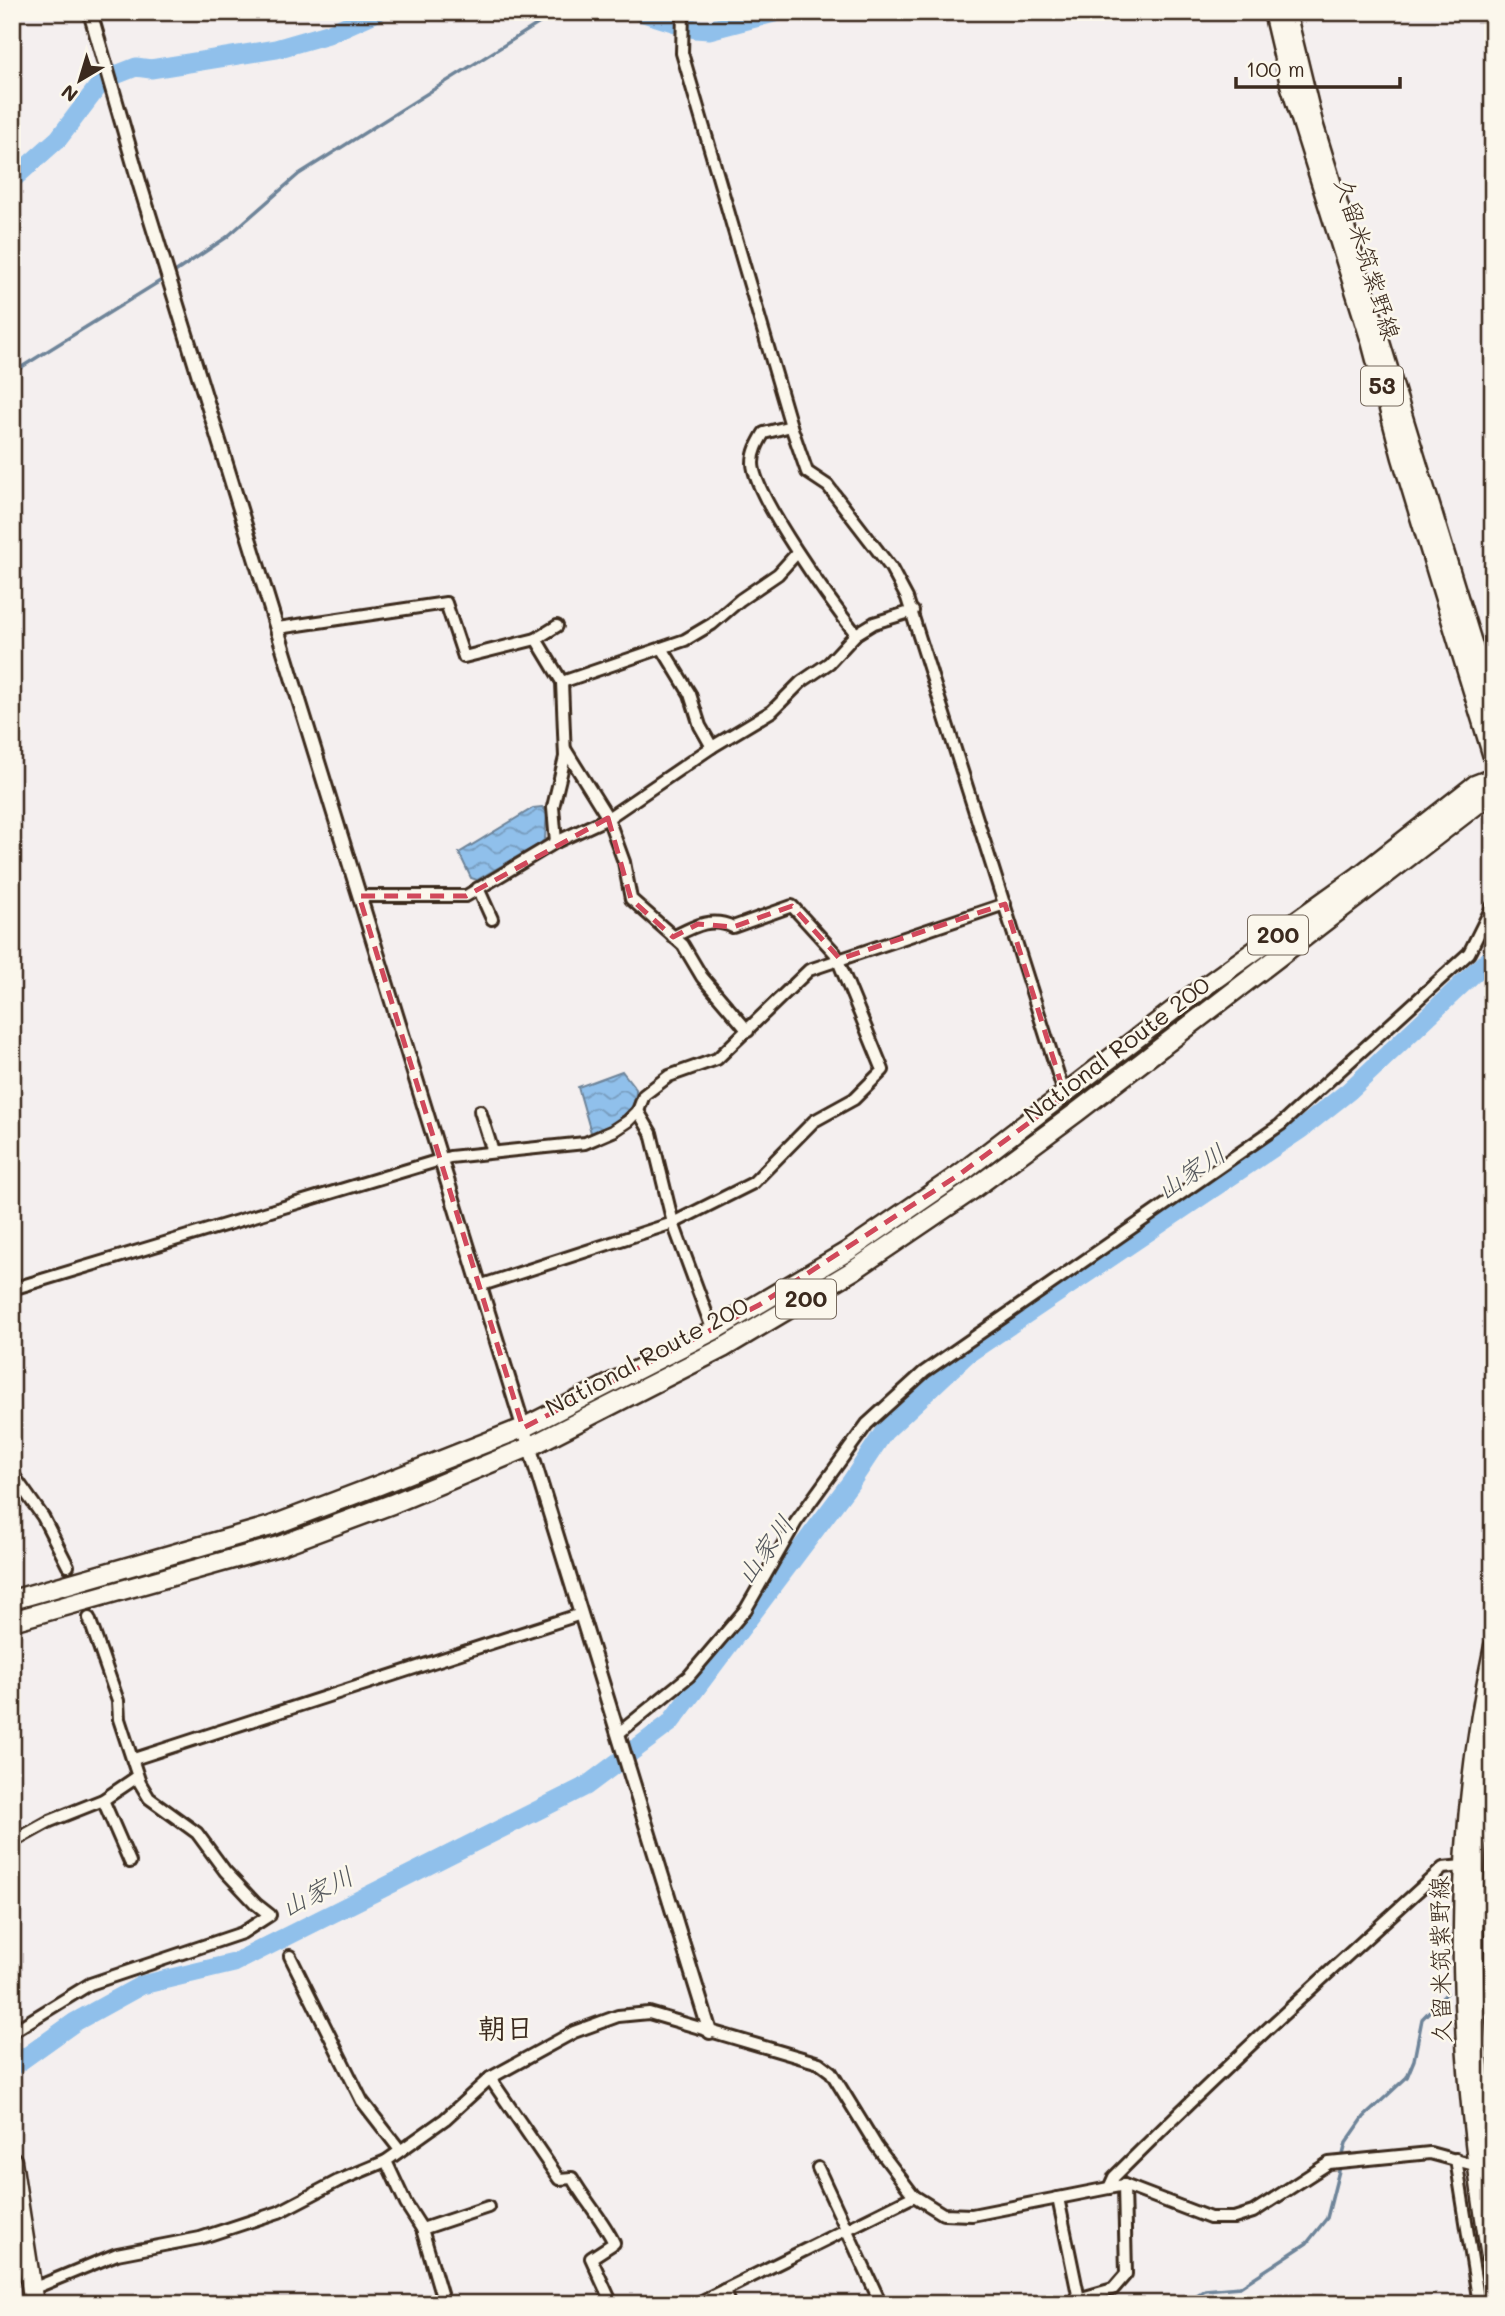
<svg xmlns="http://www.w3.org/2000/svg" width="1505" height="2316" viewBox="0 0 1505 2316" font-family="Mali,'Klee One',sans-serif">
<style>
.water{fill:url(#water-waves);stroke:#6e8499;stroke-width:2}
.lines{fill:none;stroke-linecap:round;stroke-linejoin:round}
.stream{stroke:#6e8499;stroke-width:3.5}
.river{stroke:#90c0eb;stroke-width:19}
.minor-tunnel{stroke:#cfc8c5;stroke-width:10;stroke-dasharray:10 5;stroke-linecap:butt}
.minor-casing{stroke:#3b2a1e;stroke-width:16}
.tertiary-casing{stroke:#3b2a1e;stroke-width:18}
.primary-casing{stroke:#3b2a1e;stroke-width:21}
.trunk-casing{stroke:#3b2a1e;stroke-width:23}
.minor{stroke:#fbf7ec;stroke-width:10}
.tertiary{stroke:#fbf7ec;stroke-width:12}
.primary{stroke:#fbf7ec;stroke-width:16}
.trunk{stroke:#fbf7ec;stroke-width:18}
.marked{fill:none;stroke:#d1495b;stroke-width:5;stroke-dasharray:14 9;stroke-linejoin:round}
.labels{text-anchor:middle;stroke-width:5;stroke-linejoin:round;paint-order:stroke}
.shield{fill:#fbf7ec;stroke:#75685c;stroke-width:2}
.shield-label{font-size:23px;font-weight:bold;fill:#3b2a1e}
.street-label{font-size:24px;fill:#3b2a1e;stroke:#fbf7ec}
.water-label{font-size:26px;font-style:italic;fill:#54575c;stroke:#fbf7ec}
.quarter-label{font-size:28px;font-weight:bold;fill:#3b2a1e;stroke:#fbf7ec}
</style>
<defs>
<pattern id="water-waves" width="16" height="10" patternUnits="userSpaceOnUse" patternTransform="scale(1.75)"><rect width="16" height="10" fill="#90c0eb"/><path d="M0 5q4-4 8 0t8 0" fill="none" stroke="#779cbe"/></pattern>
</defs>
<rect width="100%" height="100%" fill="#f4efef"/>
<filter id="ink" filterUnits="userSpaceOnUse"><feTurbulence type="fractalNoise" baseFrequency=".0143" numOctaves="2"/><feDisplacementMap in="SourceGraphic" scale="14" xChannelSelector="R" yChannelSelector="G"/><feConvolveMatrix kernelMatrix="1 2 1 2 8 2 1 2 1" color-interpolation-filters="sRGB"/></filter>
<g filter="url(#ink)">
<g class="water">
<polygon points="542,807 547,812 545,839 541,843 477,880 471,878 459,853 533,808"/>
<path d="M622 1071 636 1089C637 1113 613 1128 592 1136L578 1087Z"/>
</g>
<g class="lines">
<g class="stream">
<polyline points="172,274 227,237 299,174 557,12"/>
<polyline points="12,373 165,278"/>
<polyline points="1492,1986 1493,1987"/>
<polyline points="12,2065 13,2066"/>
<polyline points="1183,2304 1205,2290 1240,2287 1307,2243 1327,2218 1346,2143 1364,2117 1407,2077 1414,2060 1422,2019 1447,1993"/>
</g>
<g class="river">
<polyline points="640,12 695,29 709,30 778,12"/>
<polyline points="12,180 59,138 103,80 136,67 151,69 276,49 328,34 377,12"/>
<polyline points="12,2067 75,2022 142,1985 234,1963 586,1786 670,1723 851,1482 884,1432 967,1354 1301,1129 1349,1091 1493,955"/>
</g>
<polyline class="minor-tunnel" points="68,1566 89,1618"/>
<g class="minor-casing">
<g id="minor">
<polyline points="683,12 682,53 791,426 807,472 828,486 891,568 907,598 1065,1096"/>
<path d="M791 426 764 433C758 443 753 452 753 463 753 495 833 605 856 634"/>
<polyline points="278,628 446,603 464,657 536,639 562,682 565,757 553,807 556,842"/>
<polyline points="536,639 557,626"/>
<polyline points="662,648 690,694 700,726 712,747"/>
<polyline points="562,682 685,640 712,624 740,600 778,574 797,553"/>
<polyline points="565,749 608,818 624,862 631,899 683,945 702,977 748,1031"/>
<polyline points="478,888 492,919"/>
<polyline points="359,896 466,896 556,842 608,818 712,747 772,711 801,682 829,663 856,634 874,623 913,611"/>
<polyline points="480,1111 493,1152"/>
<polyline points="638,1111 651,1133 673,1223 713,1331"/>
<path d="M479 1286 673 1223 753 1183 814 1121 854 1099 883 1070 835 953 792 906 733 927C711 916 693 927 673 937"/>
<polyline points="12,1289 450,1157 585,1143 613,1131 628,1121 638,1111 644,1095 669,1076 717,1059 809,970 1005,904"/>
<polyline points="12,1473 43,1517 68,1566"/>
<polyline points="619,1733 689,1676 746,1609 796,1522 867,1424 924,1372 1280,1125 1469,953 1493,905"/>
<polyline points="134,1759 581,1614"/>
<polyline points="103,1800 130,1862"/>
<polyline points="12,1842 50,1821 103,1800 137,1777"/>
<polyline points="290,1956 362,2101 400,2150"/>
<polyline points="12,2032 90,1984 242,1933 270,1915 256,1904 225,1871 197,1833 149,1798 140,1783 119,1719 118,1701 89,1618"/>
<path d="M490 2078 559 2179 572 2178C585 2201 603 2220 614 2243L591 2258 612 2304"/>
<polyline points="1456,2159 1479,2304"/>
<polyline points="386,2161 406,2204 422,2229 444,2304"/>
<polyline points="818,2168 881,2304"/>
<path d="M1109 2188 1114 2177C1220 2071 1331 1970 1443 1868L1462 1866"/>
<polyline points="1058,2198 1080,2304"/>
<polyline points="422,2229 488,2207"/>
<polyline points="32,2289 117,2254 200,2238 279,2212 338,2181 386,2161 445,2119 490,2078 574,2032 618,2016 649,2013 819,2063 831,2072 877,2147 914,2196 943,2214 972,2215 1124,2185 1210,2218 1234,2218 1253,2212 1329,2163 1430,2153 1474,2165"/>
<polyline points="724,2290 729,2304"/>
<polyline points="1078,2299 1113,2289 1126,2274 1124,2185"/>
<polyline points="696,2304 914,2196"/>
</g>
</g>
<g class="tertiary-casing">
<polyline id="tertiary" points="90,12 140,185 710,2032"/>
</g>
<g class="primary-casing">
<g id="primary">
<polyline points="1272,12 1289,84 1370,341 1401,458 1493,760"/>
<polyline points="1287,12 1314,123 1493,708"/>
<path d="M1493 1646C1447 1860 1456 2059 1493 2274"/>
<path d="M1493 1724C1464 1877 1473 2035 1493 2189"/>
</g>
</g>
<g class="trunk-casing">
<g id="trunk">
<polyline points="12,1600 271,1526 379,1485 523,1428 713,1331 848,1251 960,1174 1197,992 1359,876 1475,785 1493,778"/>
<polyline points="12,1621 279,1546 392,1504 529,1447 723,1348 854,1270 972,1190 1077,1112 1480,802 1493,783"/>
<polyline points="12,2161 34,2304"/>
</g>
</g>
<use href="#minor" class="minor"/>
<use href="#tertiary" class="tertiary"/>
<use href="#primary" class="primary"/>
<use href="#trunk" class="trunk"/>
</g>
</g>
<path class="marked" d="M608 818 631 899 673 937 698 924 733 927 792 906 840 959 1005 904 1065 1096 960 1174 759 1305 523 1428 359 896H466Z"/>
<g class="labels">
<g class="shield">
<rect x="1361" y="366.5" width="42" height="39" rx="5"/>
<rect x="1248" y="915.5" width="60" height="39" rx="5"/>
<rect x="776" y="1279.5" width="60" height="39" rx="5"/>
</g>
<g class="shield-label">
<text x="1382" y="394">53</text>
<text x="1278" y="943">200</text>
<text x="806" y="1307">200</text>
</g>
<g class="street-label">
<text transform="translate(1367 259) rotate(73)" y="8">久留米筑紫野線</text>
<text transform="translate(1117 1050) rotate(-37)" y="8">National Route 200</text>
<text transform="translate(647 1357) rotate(-28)" y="8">National Route 200</text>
<text transform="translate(1441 1960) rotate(-91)" y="8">久留米筑紫野線</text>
</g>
<g class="water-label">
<text transform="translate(1191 1172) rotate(-34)" y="9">山家川</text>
<text transform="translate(765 1550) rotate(-54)" y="9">山家川</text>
<text transform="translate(317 1892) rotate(-27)" y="9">山家川</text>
</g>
<g class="quarter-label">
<text x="506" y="2038">朝日</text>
</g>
</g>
<rect width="1505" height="2316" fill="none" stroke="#fbf7ec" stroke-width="42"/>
<rect x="21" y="21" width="1463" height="2274" fill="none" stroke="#3b2a1e" stroke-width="2.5" filter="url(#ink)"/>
<g transform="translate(80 80) rotate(218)" stroke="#fbf7ec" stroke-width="5" paint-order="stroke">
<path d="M0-5L12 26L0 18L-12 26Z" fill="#3b2a1e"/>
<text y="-10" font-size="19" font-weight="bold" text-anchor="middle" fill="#3b2a1e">N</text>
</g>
<path d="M1236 77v10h164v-10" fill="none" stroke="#3b2a1e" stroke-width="3.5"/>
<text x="1246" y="77" font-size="21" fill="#3b2a1e" stroke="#fbf7ec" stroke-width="5" paint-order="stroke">100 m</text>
</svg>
